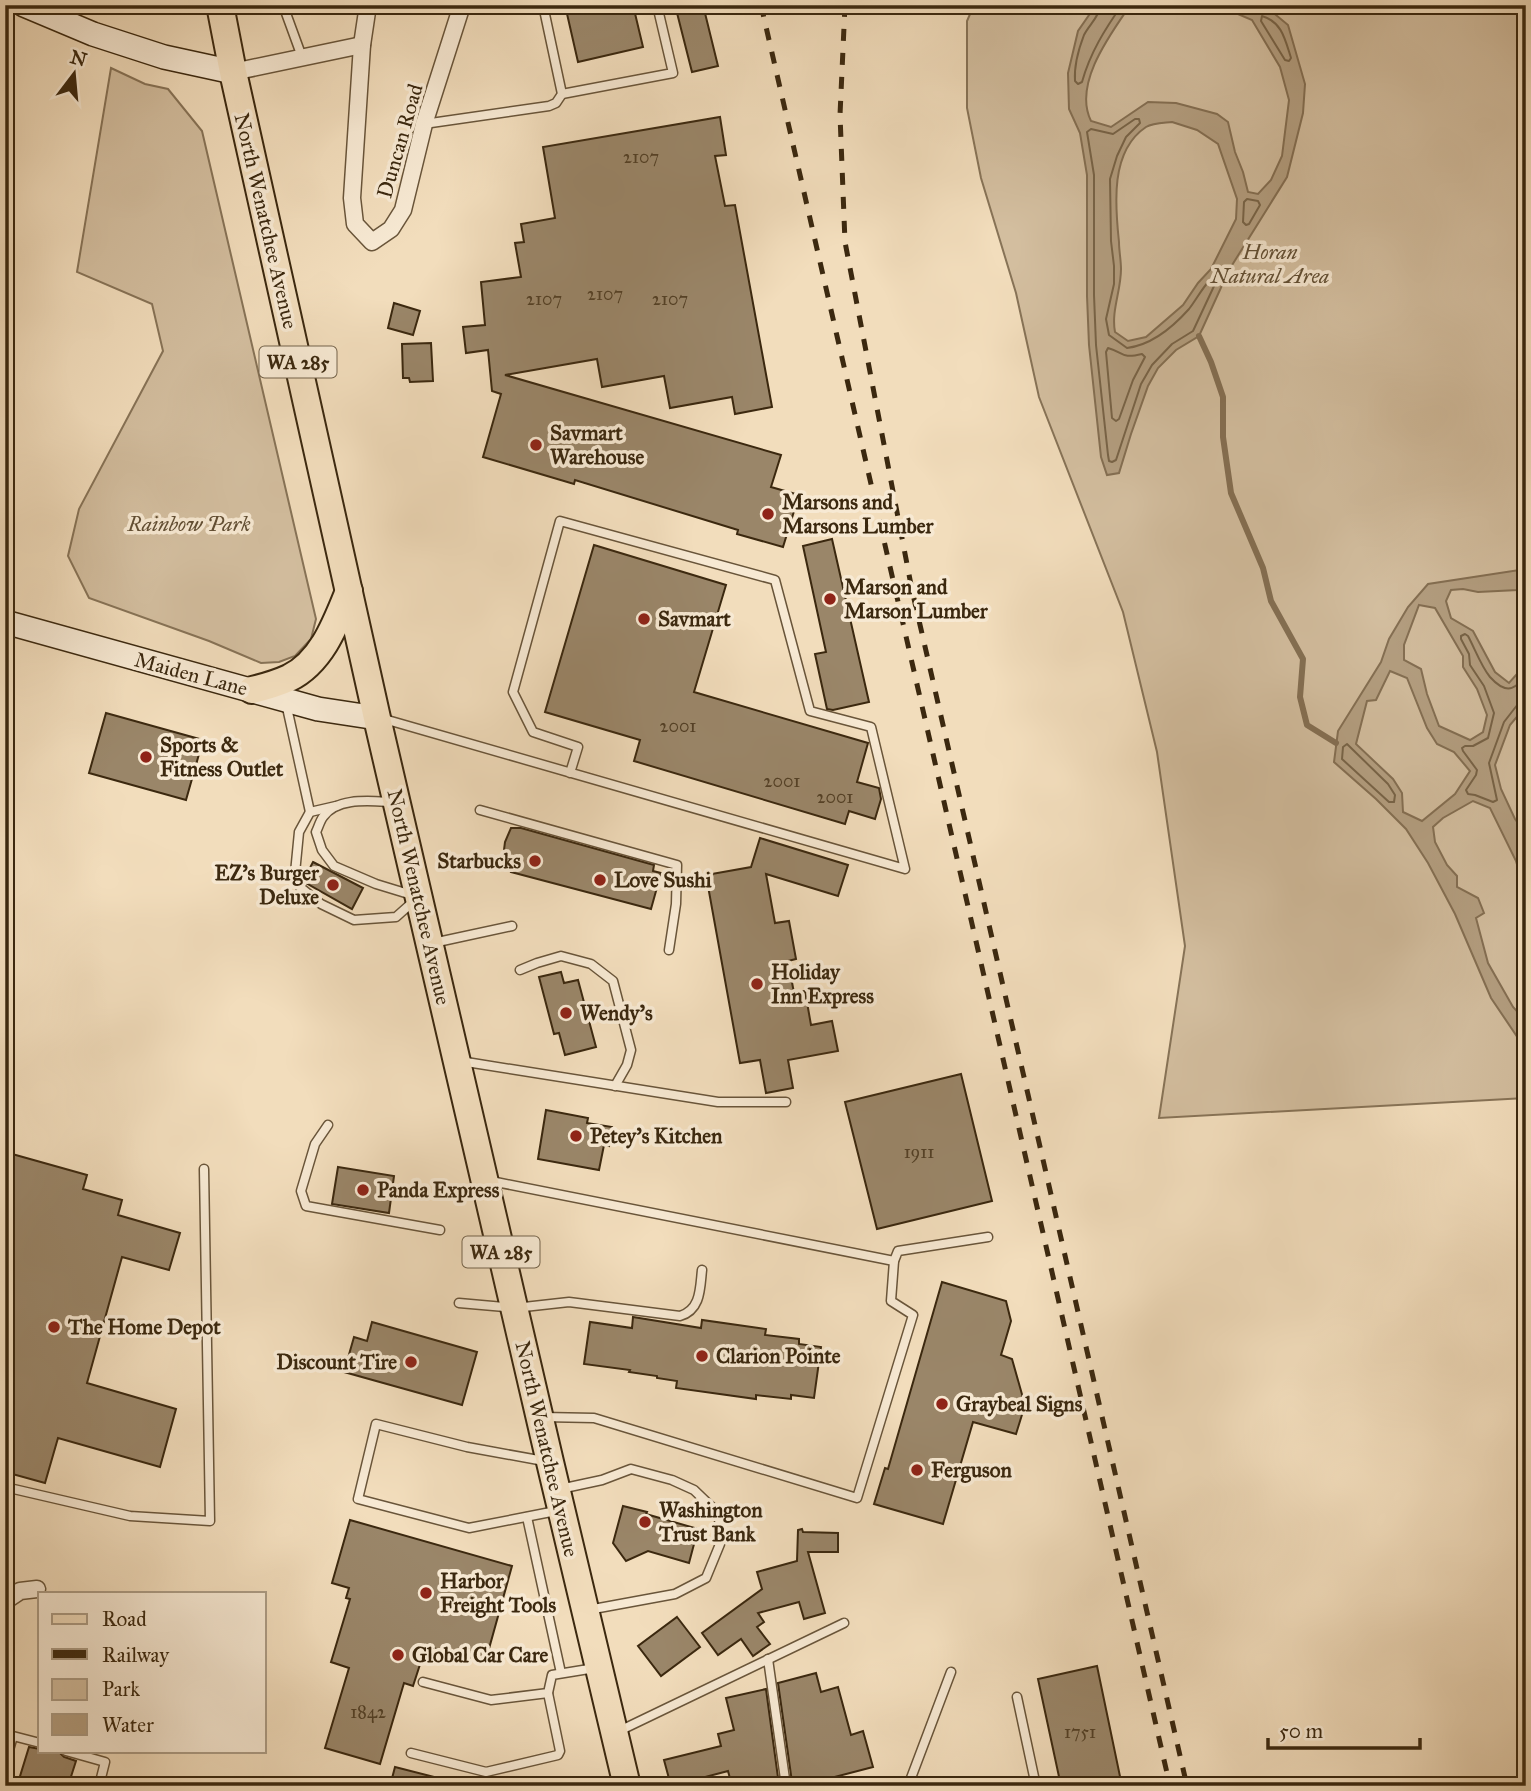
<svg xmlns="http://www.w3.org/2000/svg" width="1531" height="1791" viewBox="0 0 1531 1791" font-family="'IM FELL Great Primer',serif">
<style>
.green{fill:#d3be9f;stroke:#877357;stroke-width:2}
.water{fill:#b49f81;stroke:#846f53;stroke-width:2;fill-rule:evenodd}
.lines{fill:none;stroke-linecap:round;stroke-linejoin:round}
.shore{stroke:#786448;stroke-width:2}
.stream{stroke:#846f53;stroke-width:6}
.building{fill:#9a8669;stroke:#3b280f;stroke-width:2}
.lane-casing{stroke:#69553a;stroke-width:11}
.street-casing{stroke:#69553a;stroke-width:19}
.secondary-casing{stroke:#3b280f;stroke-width:26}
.primary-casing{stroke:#3b280f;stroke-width:30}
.lane{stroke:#f7e9d3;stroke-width:8}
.street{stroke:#f7e9d3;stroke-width:16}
.secondary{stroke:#f7e9d3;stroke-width:23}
.primary{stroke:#f2ddbc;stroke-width:26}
.rail{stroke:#3b280f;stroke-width:5;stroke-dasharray:12 12;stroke-linecap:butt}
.poi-dot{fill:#8f2418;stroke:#f7e9d3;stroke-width:2.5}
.labels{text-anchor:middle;stroke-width:7;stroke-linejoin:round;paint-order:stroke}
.number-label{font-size:18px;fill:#534026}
.shield{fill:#f7e9d3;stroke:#73624a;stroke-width:2}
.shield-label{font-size:19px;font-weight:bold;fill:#3b280f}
.street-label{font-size:21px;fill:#3b280f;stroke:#f7e9d3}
.park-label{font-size:21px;font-style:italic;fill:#614e33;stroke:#f7e9d3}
.poi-label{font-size:21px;font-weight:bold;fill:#3b280f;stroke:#f7e9d3;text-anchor:start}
</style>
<rect width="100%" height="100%" fill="#f2ddbc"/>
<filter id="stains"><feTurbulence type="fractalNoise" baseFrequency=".00286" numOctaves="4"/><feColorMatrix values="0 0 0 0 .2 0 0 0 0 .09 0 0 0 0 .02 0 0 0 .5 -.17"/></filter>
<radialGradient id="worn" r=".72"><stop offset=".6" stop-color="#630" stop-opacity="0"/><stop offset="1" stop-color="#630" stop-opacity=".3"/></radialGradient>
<g class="green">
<polygon points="974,5 1526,5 1526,1098 1159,1118 1185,946 1157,752 1123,612 1039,397 1016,293 981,178 967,108 967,21"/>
<polygon points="111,68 145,84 168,89 202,131 316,619 311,639 295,656 279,662 261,663 209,641 89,598 68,556 79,509 163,351 152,304 77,272"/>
</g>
<g class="water">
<path d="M1096 5H1133L1129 7C1109 36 1073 85 1091 121L1111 127 1148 102 1176 103 1217 114 1228 122 1235 152 1243 172 1248 192 1258 194 1271 180 1282 156 1289 100 1280 67 1252 20 1217 5H1264L1288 25 1305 84 1303 113 1287 177 1229 270 1199 336 1176 350 1158 368 1148 386 1131 434 1119 473 1107 475 1101 457 1089 345 1087 296V175L1080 133 1069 109 1068 73 1078 31ZM1172 122 1197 130 1218 144 1237 199 1236 219 1211 269 1198 283 1183 305 1146 337 1128 341 1115 332C1111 311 1121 291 1121 269 1121 260 1119 251 1119 242 1115 205 1110 151 1146 127 1153 123 1164 123 1172 122Z"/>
<path d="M1526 569V584L1518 590 1478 592 1463 589 1451 590 1446 601 1451 618 1473 631 1495 672 1509 683 1517 674 1526 642V706L1510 725 1495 765 1501 789 1515 819 1526 834V896L1516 861 1490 808 1473 801 1443 818 1433 827 1435 842 1447 865 1457 876V887L1478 898 1484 913 1476 918 1488 963 1513 1007 1526 1021V1042L1520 1041 1491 998 1455 914 1428 863 1406 829 1376 799 1334 762 1338 731 1381 662 1389 639 1408 607 1428 584ZM1419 605 1435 608 1463 656V667L1477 689 1487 715 1483 732 1470 740 1439 726 1427 694 1421 669 1404 660V645ZM1390 671 1407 678 1427 728 1437 744 1454 752 1470 771 1455 794 1422 821 1403 812 1402 793 1393 779 1356 744 1367 701 1376 700Z"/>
</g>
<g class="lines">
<g class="shore">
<path d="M1101 5C1099 17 1089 25 1084 35 1079 48 1074 67 1075 81L1078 84 1082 82C1090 53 1105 29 1122 5"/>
<path d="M1262 16C1282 22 1285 39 1291 58L1289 61 1285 60 1261 21Z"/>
<path d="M1135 119H1139L1140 123 1126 137 1117 156 1110 179 1111 241 1114 266V284L1106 319 1109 335 1127 348C1151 345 1173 327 1189 309 1196 300 1201 290 1209 281H1213L1215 284 1193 331 1172 344 1152 365 1141 384 1116 460 1112 462 1109 461 1108 455 1096 345 1094 295V175L1087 132 1091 129 1113 134Z"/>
<polygon points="1247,199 1258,201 1260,205 1249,224 1246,225 1243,222 1244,202"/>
<path d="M1108 348C1125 353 1121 359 1142 354L1145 357 1133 380 1119 419 1116 421 1112 418 1106 352Z"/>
<path d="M1526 668C1519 690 1507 696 1490 677 1481 666 1475 649 1468 636L1465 634 1461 636V639L1469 654 1470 665 1484 686 1494 713 1488 738 1473 746H1465L1462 748 1463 751 1477 770 1476 775 1466 790 1468 794 1475 795 1493 802 1497 800 1489 763 1504 722 1518 704 1526 702"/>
<polygon points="1347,744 1388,784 1395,795 1394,802 1389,802 1342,759 1343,747"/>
</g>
<polyline class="stream" points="1199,336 1211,362 1223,397 1223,437 1231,493 1263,568 1271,601 1303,659 1300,697 1307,725 1336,743"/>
</g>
<g class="building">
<polygon points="565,5 633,5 643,47 578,62"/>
<polygon points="675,5 703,5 718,66 692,72"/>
<polygon points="720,117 726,155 715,156 725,206 735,205 772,407 735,414 732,397 670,408 664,376 602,387 597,359 505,375 781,455 771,487 799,495 783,547 737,534 738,530 575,480 574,484 483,457 501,394 492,391 488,350 466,353 463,327 485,325 481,282 521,277 515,243 524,242 521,224 555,218 543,147"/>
<polygon points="394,303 420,311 413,335 388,328"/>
<polygon points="431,343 433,381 410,382 409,378 403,378 402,344"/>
<polygon points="832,539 869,702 833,710 827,709 815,654 826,652 803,546"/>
<polygon points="594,545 726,585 694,692 868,743 857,782 879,788 881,799 875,819 849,811 845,824 634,761 640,740 545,712"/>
<polygon points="106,713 203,740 186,800 89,773"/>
<polygon points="511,828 521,828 654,865 653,871 661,873 651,909 511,872 514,861 504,850 505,842"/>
<polygon points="760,838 848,865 838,896 766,874 775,923 789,921 796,959 788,961 794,993 805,991 811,1025 832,1021 838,1051 788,1060 793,1088 766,1093 760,1060 740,1063 706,875 751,867"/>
<polygon points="313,862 363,888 352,909 306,883 304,879"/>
<polygon points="561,972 564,983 578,980 596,1047 565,1055 559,1033 554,1034 539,977"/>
<polygon points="961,1074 992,1201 877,1229 845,1102"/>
<polygon points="546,1110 588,1118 587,1123 612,1127 609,1146 604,1145 599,1170 538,1159"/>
<polygon points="5,1152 87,1175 83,1189 122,1200 118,1215 180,1233 169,1270 122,1257 87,1383 176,1409 160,1467 58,1438 45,1483 5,1472"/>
<polygon points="338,1167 394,1176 389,1213 332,1204"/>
<polygon points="942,1282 1006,1301 1011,1321 1001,1355 1012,1359 1025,1405 1016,1434 973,1422 943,1524 874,1504 885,1468 888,1469"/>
<polygon points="633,1317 701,1328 702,1320 766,1329 765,1335 799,1339 799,1344 821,1347 814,1398 791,1395 791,1399 756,1395 756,1399 676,1388 677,1381 657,1378 657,1376 629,1372 630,1370 584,1364 590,1322 632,1328"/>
<polygon points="372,1322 477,1352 462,1405 344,1372 354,1337 367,1341"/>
<polygon points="623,1506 647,1512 646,1514 698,1529 689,1563 648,1551 626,1561 613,1543"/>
<polygon points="350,1520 512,1566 485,1663 426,1646 413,1686 404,1683 380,1764 325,1748 349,1668 331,1662 350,1599 346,1598 349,1588 332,1583"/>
<polygon points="802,1529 803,1532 838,1533 838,1552 808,1552 825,1613 804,1619 799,1602 758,1613 764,1622 757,1627 770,1644 753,1656 741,1639 718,1655 702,1633 762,1589 757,1572 797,1561 798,1530"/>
<polygon points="677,1617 700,1647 661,1676 638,1646"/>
<polygon points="1097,1666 1122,1786 1061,1786 1038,1679"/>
<polygon points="816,1673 821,1692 838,1687 851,1735 863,1731 873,1767 800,1786 799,1780 792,1782 778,1683"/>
<polygon points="766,1689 779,1785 732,1786 728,1771 671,1786 664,1760 721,1746 718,1734 734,1730 726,1698"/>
<polygon points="29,1747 40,1749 40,1751 52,1751 60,1753 64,1757 76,1761 68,1786 17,1786"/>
<polygon points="395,1767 446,1780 446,1786 390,1786"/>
</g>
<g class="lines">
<g class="lane-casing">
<g id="lane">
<polyline points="283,5 302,57"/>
<polyline points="562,94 673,73 657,5"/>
<polyline points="424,124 549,106 556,103 562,94 543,5"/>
<polyline points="286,703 310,812"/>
<polyline points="384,719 905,869 871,727 810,711 775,580 560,521 513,692 533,732 578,747 570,773"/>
<path d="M391 802C370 801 337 797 323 817 320 821 318 828 316 832L322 850 334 866 376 884 412 895"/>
<polyline points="336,806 310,812 299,832 295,873 300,887 321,904 354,920 396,917 414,901"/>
<polyline points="480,810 677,865 676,904 669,950"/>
<polyline points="433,943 512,926"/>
<polyline points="520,970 537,963 561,956 591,964 613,981 631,1050 627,1065 615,1086"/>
<polyline points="460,1061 718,1102 786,1102"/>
<polyline points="328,1125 315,1144 301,1191 306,1206 440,1230"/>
<polyline points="491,1181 894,1261"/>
<path d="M459 1303 515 1308 569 1302 680 1316C701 1310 700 1288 702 1270"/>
<polyline points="543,1417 594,1418 857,1498 913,1315 891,1301 894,1261 898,1251 988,1237"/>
<polyline points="544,1461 467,1447 376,1424 358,1499 469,1528 556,1511"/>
<polyline points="5,1487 130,1516 210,1521 204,1169"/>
<polyline points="560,1489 602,1480 631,1469 672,1480 694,1490 719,1514 720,1544 706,1578 675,1594 588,1610"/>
<polyline points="527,1517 561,1673"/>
<polyline points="768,1659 786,1786"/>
<polyline points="423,1682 491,1700 548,1693 552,1675 595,1668"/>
<polyline points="1017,1697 1036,1786"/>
<polyline points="617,1732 844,1623"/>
<polyline points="66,1751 105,1762 99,1786"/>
<polyline points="411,1753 486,1772 558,1755 560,1751 548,1693"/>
<polyline points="5,1764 13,1736 40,1743"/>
<polyline points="908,1786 951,1672"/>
</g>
</g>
<g class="street-casing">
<g id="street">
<polyline points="368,5 362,45 352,198 355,224 372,242 391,229 403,210 424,124 462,5"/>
<polyline points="233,72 362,45"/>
<polyline points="5,1601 20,1591 37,1589"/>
</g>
</g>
<g class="secondary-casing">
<g id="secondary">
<polyline points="24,5 93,34 164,57 233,72"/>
<polyline points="5,622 318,709 377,718"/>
</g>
</g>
<g class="primary-casing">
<g id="primary">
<polyline points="220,5 233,72 377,718 550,1462 627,1786"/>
<path d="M252 690C265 687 278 683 289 678 322 662 336 623 349 591"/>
</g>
</g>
<use href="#lane" class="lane"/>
<use href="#street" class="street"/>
<use href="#secondary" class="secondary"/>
<use href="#primary" class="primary"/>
<g class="rail">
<polyline points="761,5 1170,1786"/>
<polyline points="845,5 840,115 845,242 912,590 1187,1786"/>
</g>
</g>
<g class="poi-dot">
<circle cx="536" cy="445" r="7"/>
<circle cx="768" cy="514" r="7"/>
<circle cx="830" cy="599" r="7"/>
<circle cx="644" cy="619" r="7"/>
<circle cx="146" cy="757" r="7"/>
<circle cx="535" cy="861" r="7"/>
<circle cx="600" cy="880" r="7"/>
<circle cx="333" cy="885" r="7"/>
<circle cx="757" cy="984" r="7"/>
<circle cx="566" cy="1013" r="7"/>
<circle cx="576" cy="1136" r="7"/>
<circle cx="363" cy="1190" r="7"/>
<circle cx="54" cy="1327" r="7"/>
<circle cx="702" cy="1356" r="7"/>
<circle cx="411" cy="1362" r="7"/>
<circle cx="942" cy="1404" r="7"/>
<circle cx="917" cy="1470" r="7"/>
<circle cx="645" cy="1522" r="7"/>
<circle cx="426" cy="1593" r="7"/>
<circle cx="398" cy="1655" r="7"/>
</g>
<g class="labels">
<g class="number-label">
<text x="641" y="163">2107</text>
<text x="605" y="300">2107</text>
<text x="544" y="305">2107</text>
<text x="670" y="305">2107</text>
<text x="678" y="732">2001</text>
<text x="782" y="787">2001</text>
<text x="835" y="803">2001</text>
<text x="919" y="1158">1911</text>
<text x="368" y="1718">1842</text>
<text x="1080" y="1738">1751</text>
</g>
<g class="shield">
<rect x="259.5" y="346.5" width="77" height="31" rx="5"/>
<rect x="462.5" y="1236.5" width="77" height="31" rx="5"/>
</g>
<g class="shield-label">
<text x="298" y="369">WA 285</text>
<text x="501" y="1259">WA 285</text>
</g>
<g class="street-label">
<text transform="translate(400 141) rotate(-74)" y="7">Duncan Road</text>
<text transform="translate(266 221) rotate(77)" y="7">North Wenatchee Avenue</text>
<text transform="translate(191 674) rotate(15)" y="7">Maiden Lane</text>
<text transform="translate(419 897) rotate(77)" y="7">North Wenatchee Avenue</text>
<text transform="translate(547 1449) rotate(77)" y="7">North Wenatchee Avenue</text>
</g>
<g class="park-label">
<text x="1270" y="259">Horan<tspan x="1270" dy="24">Natural Area</tspan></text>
<text x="189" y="531">Rainbow Park</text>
</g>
<g class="poi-label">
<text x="550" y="440">Savmart<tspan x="550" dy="24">Warehouse</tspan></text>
<text x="782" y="509">Marsons and<tspan x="782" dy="24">Marsons Lumber</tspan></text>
<text x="844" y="594">Marson and<tspan x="844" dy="24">Marson Lumber</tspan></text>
<text x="658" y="626">Savmart</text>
<text x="160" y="752">Sports &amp;<tspan x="160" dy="24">Fitness Outlet</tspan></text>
<text x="521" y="868" text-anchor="end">Starbucks</text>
<text x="319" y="880" text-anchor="end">EZ's Burger<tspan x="319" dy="24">Deluxe</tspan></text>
<text x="614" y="887">Love Sushi</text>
<text x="771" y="979">Holiday<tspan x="771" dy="24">Inn Express</tspan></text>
<text x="580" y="1020">Wendy's</text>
<text x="590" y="1143">Petey's Kitchen</text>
<text x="377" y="1197">Panda Express</text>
<text x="68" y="1334">The Home Depot</text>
<text x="716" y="1363">Clarion Pointe</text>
<text x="397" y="1369" text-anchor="end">Discount Tire</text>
<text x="956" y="1411">Graybeal Signs</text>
<text x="931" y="1477">Ferguson</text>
<text x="659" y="1517">Washington<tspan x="659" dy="24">Trust Bank</tspan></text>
<text x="440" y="1588">Harbor<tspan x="440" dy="24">Freight Tools</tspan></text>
<text x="412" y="1662">Global Car Care</text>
</g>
</g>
<rect width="1531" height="1791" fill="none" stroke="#f2ddbc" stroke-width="28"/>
<rect x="7" y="7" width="1517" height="1777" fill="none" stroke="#3b280f" stroke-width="3.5"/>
<rect x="14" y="14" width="1503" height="1763" fill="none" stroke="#3b280f" stroke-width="2"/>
<rect x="38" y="1592" width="228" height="161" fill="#f7e9d3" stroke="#ac9c85" stroke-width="2"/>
<rect x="52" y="1614" width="35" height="10" fill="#f2ddbc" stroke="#ac9c85" stroke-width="2"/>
<text x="102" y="1626" font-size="21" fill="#3b280f">Road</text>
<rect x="52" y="1649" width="35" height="10" fill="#3b280f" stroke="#ac9c85" stroke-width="2"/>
<text x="102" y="1662" font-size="21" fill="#3b280f">Railway</text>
<rect x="52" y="1679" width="35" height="21" fill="#d3be9f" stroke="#ac9c85" stroke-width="2"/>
<text x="102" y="1696" font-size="21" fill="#3b280f">Park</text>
<rect x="52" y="1714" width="35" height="21" fill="#b49f81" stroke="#ac9c85" stroke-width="2"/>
<text x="102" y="1732" font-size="21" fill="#3b280f">Water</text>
<g transform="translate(74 74) rotate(16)" stroke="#f7e9d3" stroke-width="5" paint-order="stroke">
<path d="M0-5L12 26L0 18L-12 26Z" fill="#3b280f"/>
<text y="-10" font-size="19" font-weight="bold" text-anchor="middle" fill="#3b280f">N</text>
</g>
<path d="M1268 1738v10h152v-10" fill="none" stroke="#3b280f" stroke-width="3.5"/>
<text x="1279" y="1738" font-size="21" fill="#3b280f" stroke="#f7e9d3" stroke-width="5" paint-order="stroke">50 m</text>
<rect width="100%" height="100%" filter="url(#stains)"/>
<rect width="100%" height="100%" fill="url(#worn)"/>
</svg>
